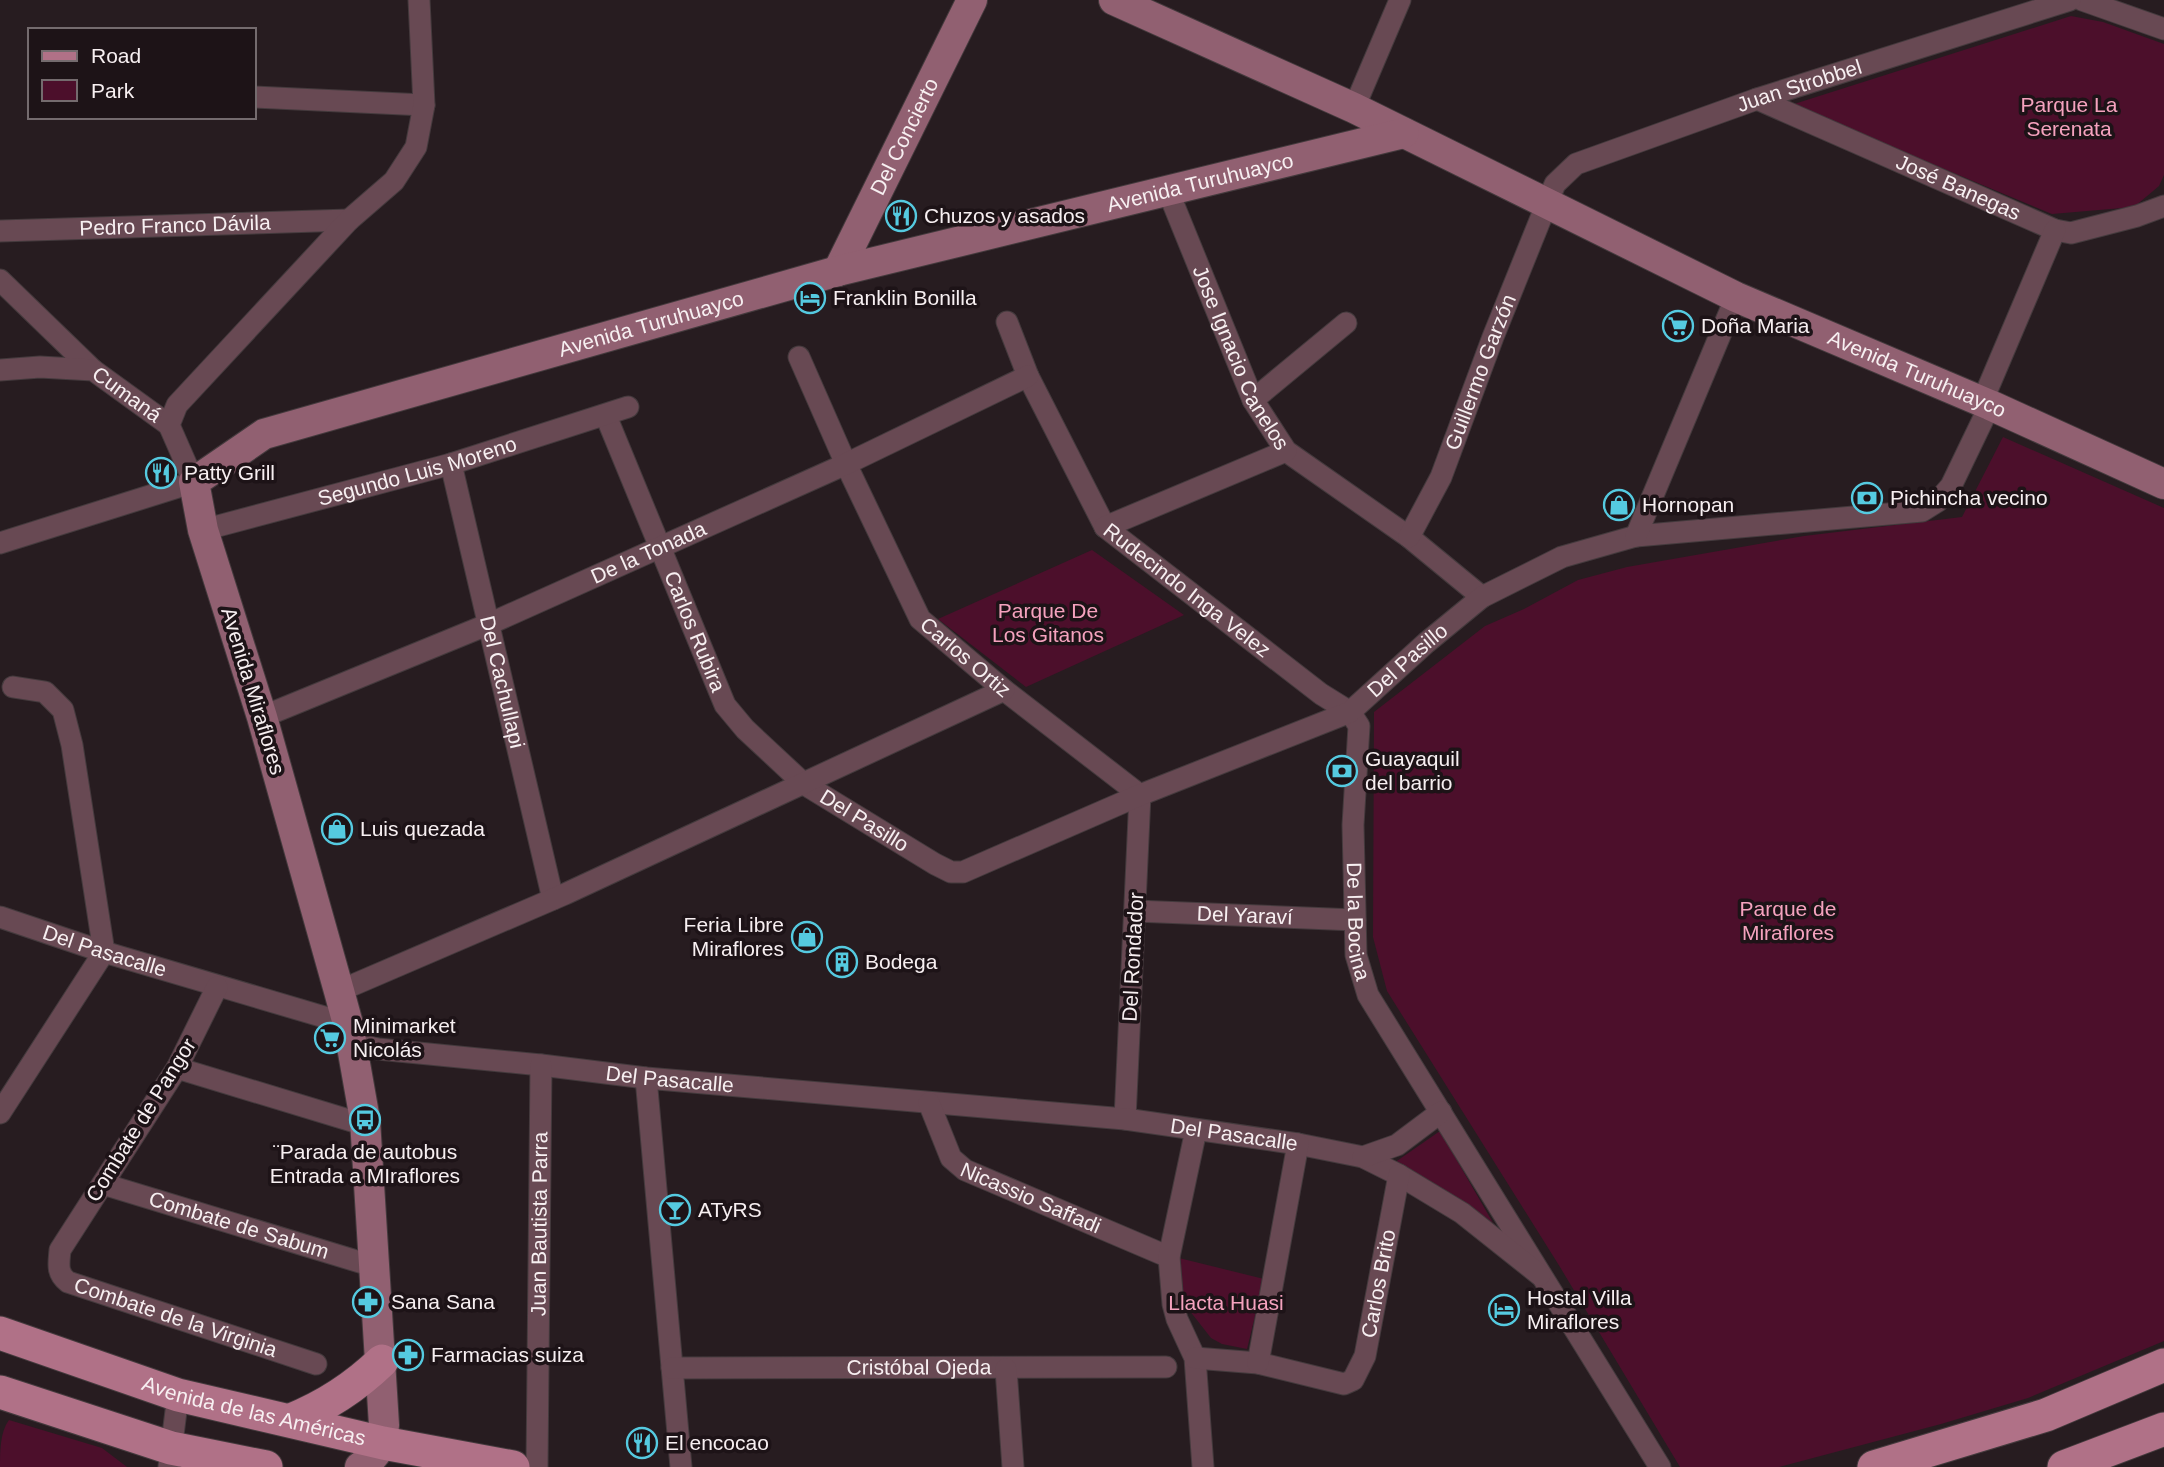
<svg xmlns="http://www.w3.org/2000/svg" width="2164" height="1467" viewBox="0 0 2164 1467" font-family="Helvetica,sans-serif">
<style>
.green{fill:#4c0f2b}
.lines{fill:none;stroke-linecap:round;stroke-linejoin:round}
.street-casing{stroke:#443a3d;stroke-width:23}
.secondary-casing{stroke:#443a3d;stroke-width:32}
.primary-casing{stroke:#443a3d;stroke-width:35}
.street{stroke:#684953;stroke-width:21}
.secondary{stroke:#916071;stroke-width:30}
.primary{stroke:#b07187;stroke-width:33}
.labels{text-anchor:middle;stroke-width:7;stroke-linejoin:round;paint-order:stroke}
.street-label{font-size:21px;fill:#f7eff1;stroke:#1d1317}
.park-label{font-size:21px;fill:#f5a2be;stroke:#1d1317}
.poi-label{font-size:21px;fill:#f7eff1;stroke:#1d1317;text-anchor:start}
</style>
<rect width="100%" height="100%" fill="#271c20"/>
<g class="green">
<polygon points="2071,16 2103,22 2164,44 2164,175 2159,186 2134,207 2052,214 1791,105"/>
<polygon points="2003,437 2164,508 2164,1341 2028,1398 1941,1424 1779,1467 1680,1467 1560,1267 1387,991 1373,937 1374,712 1485,626 1524,609 1578,580 1627,567 1804,536 1962,517"/>
<polygon points="1092,550 1184,615 1026,687 938,619"/>
<polygon points="1440,1131 1493,1223 1430,1181 1394,1163"/>
<polygon points="1179,1258 1264,1279 1247,1349 1222,1344 1211,1338 1186,1306 1178,1293"/>
<path d="M9 1420 102 1448 127 1467H0C0 1451 0 1432 9 1420Z"/>
</g>
<g class="lines">
<g class="street-casing">
<g id="street">
<polyline points="2082,0 2164,29"/>
<polyline points="254,97 424,105"/>
<path id="s1" d="M1757 99 2055 230 2071 233 2137 216 2164 206"/>
<polyline points="1354,108 1400,0"/>
<path id="s2" d="M1168 191 1253 400 1286 451 1409 537 1482 597"/>
<path id="s3" d="M0 231 349 220"/>
<polyline points="0,280 93,370"/>
<path id="s4" d="M1007 322 1028 376 1105 527 1321 694 1350 712 1359 726 1353 825 1356 955 1368 995 1660 1467"/>
<path id="s5" d="M799 357 846 464 920 619 1004 690 1140 795 1125 1119"/>
<path id="s6" d="M0 370 40 367 93 370 169 425"/>
<polyline points="1253,400 1346,323"/>
<polyline points="1982,402 2055,230"/>
<path id="s7" d="M606 416 725 705 745 729 804 784 935 864 951 872H963L1140 795 1350 712 1426 643 1482 597 1562 557 1636 536 1922 511 1938 501 1951 486 1990 405"/>
<path id="s8" d="M451 464 553 899"/>
<polyline points="1105,527 1286,451"/>
<path id="s9" d="M203 530 451 464 628 407"/>
<polyline points="1636,536 1736,297"/>
<path id="s10" d="M1409 537 1441 477 1493 337 1547 203 1555 184 1576 164 1757 99 2070 0"/>
<polyline points="0,543 194,482 169,425 177,405 349,220 394,181 416,147 424,105 419,0"/>
<path id="s11" d="M262 717 489 624 846 464 1028 376"/>
<path id="s12" d="M1135 911 1355 920"/>
<path id="s13" d="M0 917 104 952 348 1024 369 1047 378 1049 541 1065 646 1078 1125 1119 1298 1144 1363 1157 1399 1175 1462 1213 1540 1275"/>
<path id="s14" d="M217 987 177 1068 60 1250C59 1263 56 1273 68 1282L316 1364"/>
<polyline points="339,991 565,894 1004,690"/>
<polyline points="177,1068 365,1125"/>
<polyline points="646,1078 681,1467"/>
<path id="s15" d="M929 1103 951 1158 965 1170 1169 1257"/>
<polyline points="0,1113 104,952 72,745 63,710 45,692 13,687"/>
<polyline points="1196,1130 1169,1257 1173,1304 1177,1319 1195,1358 1203,1467"/>
<polyline points="1363,1157 1397,1145 1441,1112"/>
<path id="s16" d="M103 1184 373 1266"/>
<path id="s17" d="M1195 1358 1258 1363 1344 1384 1353 1380 1365 1356 1399 1175"/>
<polyline points="1258,1363 1298,1144"/>
<path id="s18" d="M672 1368 1166 1367"/>
<polyline points="1006,1369 1013,1467"/>
<polyline points="169,1467 178,1395"/>
<path id="s19" d="M537 1467 541 1065"/>
</g>
</g>
<g class="secondary-casing">
<g id="secondary">
<path id="s20" d="M1114 0 1354 108 1736 297 1990 405 2164 484"/>
<path id="s21" d="M838 271 972 0"/>
<path id="s22" d="M360 1467C377 1456 383 1446 384 1425L365 1120 348 1024 339 991 262 717 203 530 194 482 264 434 838 271 1404 133"/>
</g>
</g>
<g class="primary-casing">
<g id="primary">
<path id="s23" d="M0 1333 178 1395 383 1443 513 1467"/>
<polyline points="0,1392 171,1448 266,1467"/>
<path d="M291 1420C326 1406 355 1387 382 1361"/>
<polyline points="1874,1467 2046,1415 2164,1365"/>
<polyline points="2064,1467 2164,1429"/>
</g>
</g>
<use href="#street" class="street"/>
<use href="#secondary" class="secondary"/>
<use href="#primary" class="primary"/>
</g>
<defs>
<g id="restaurant-ring" transform="scale(1.575)"><circle r="9.5" fill="#1d1317" stroke="#55cae0" stroke-width="1.5"/><path d="M-5-6h1v4h1v-4h1v4h1v-4h1v5L-1.5 .5V6h-2V.5L-5-1ZM5-6V6H3V1.5H1.5Q1.5-4 5-6Z" fill="#55cae0"/></g>
<g id="hotel-ring" transform="scale(1.575)"><circle r="9.5" fill="#1d1317" stroke="#55cae0" stroke-width="1.5"/><path d="M-6-4.5h1.5V1H6V5H4.5V3h-9V5H-6ZM-4 0a1.8 1.8 0 1 1 3.6 0ZM.5 0V-2.5h3Q6-2.5 6 0Z" fill="#55cae0"/></g>
<g id="supermarket-ring" transform="scale(1.575)"><circle r="9.5" fill="#1d1317" stroke="#55cae0" stroke-width="1.5"/><path d="M-6-5.5h2.5l.6 2H6L4.5 2H-2.5L-4.4-4H-6ZM-1.5 3.2a1.3 1.3 0 1 0 .1 0ZM3 3.2a1.3 1.3 0 1 0 .1 0Z" fill="#55cae0"/></g>
<g id="bank-ring" transform="scale(1.575)"><circle r="9.5" fill="#1d1317" stroke="#55cae0" stroke-width="1.5"/><path d="M-6-4H6V4H-6ZM0-2.3a2.3 2.3 0 1 0 0 4.6a2.3 2.3 0 1 0 0-4.6Z" fill="#55cae0"/></g>
<g id="shop-ring" transform="scale(1.575)"><circle r="9.5" fill="#1d1317" stroke="#55cae0" stroke-width="1.5"/><path d="M-5-2.5h2.3a2.7 3.5 0 0 1 5.4 0H5L5.5 6h-11ZM-1.5-2.5h3a1.5 2.3 0 0 0-3 0Z" fill="#55cae0"/></g>
<g id="building-ring" transform="scale(1.575)"><circle r="9.5" fill="#1d1317" stroke="#55cae0" stroke-width="1.5"/><path d="M-4-6H4V6H1V3H-1V6H-4ZM-2.5-4.3h1.7v1.8h-1.7ZM.8-4.3h1.7v1.8H.8ZM-2.5-1h1.7V.8h-1.7ZM.8-1h1.7V.8H.8Z" fill="#55cae0"/></g>
<g id="bus-ring" transform="scale(1.575)"><circle r="9.5" fill="#1d1317" stroke="#55cae0" stroke-width="1.5"/><path d="M-5-6H5V4H4V6H2V4H-2V6H-4V4H-5ZM-3.5-4V0h7V-4ZM-3.5 1.2v1.5H-2V1.2ZM2 1.2v1.5H3.5V1.2Z" fill="#55cae0"/></g>
<g id="bar-ring" transform="scale(1.575)"><circle r="9.5" fill="#1d1317" stroke="#55cae0" stroke-width="1.5"/><path d="M-6-5H6L.8 .8V4.5H3.5V6h-7V4.5H-.8V.8Z" fill="#55cae0"/></g>
<g id="pharmacy-ring" transform="scale(1.575)"><circle r="9.5" fill="#1d1317" stroke="#55cae0" stroke-width="1.5"/><path d="M-2-6h4v4h4v4h-4v4h-4v-4h-4v-4h4Z" fill="#55cae0"/></g>
</defs>
<g fill-rule="evenodd">
<use href="#restaurant-ring" x="901" y="216"/>
<use href="#hotel-ring" x="810" y="298"/>
<use href="#supermarket-ring" x="1678" y="326"/>
<use href="#restaurant-ring" x="161" y="473"/>
<use href="#bank-ring" x="1867" y="498"/>
<use href="#shop-ring" x="1619" y="505"/>
<use href="#bank-ring" x="1342" y="771"/>
<use href="#shop-ring" x="337" y="829"/>
<use href="#shop-ring" x="807" y="937"/>
<use href="#building-ring" x="842" y="962"/>
<use href="#supermarket-ring" x="330" y="1038"/>
<use href="#bus-ring" x="365" y="1120"/>
<use href="#bar-ring" x="675" y="1210"/>
<use href="#pharmacy-ring" x="368" y="1302"/>
<use href="#hotel-ring" x="1504" y="1310"/>
<use href="#pharmacy-ring" x="408" y="1355"/>
<use href="#restaurant-ring" x="642" y="1443"/>
</g>
<g class="labels">
<g class="street-label">
<text dy="7" stroke="none"><textPath href="#s10" startOffset="648">Juan Strobbel</textPath></text>
<text dy="7" stroke="none"><textPath href="#s21" startOffset="150">Del Concierto</textPath></text>
<text dy="7" stroke="none"><textPath href="#s22" startOffset="2072">Avenida Turuhuayco</textPath></text>
<text dy="7" stroke="none"><textPath href="#s1" startOffset="220">José Banegas</textPath></text>
<text dy="7" stroke="none"><textPath href="#s3" startOffset="175">Pedro Franco Dávila</textPath></text>
<text dy="7" stroke="none"><textPath href="#s22" startOffset="1505">Avenida Turuhuayco</textPath></text>
<text dy="7" stroke="none"><textPath href="#s2" startOffset="182">Jose Ignacio Canelos</textPath></text>
<text dy="7" stroke="none"><textPath href="#s10" startOffset="180">Guillermo Garzón</textPath></text>
<text dy="7" stroke="none"><textPath href="#s20" startOffset="886">Avenida Turuhuayco</textPath></text>
<text dy="7" stroke="none"><textPath href="#s6" startOffset="135">Cumaná</textPath></text>
<text dy="7" stroke="none"><textPath href="#s9" startOffset="222">Segundo Luis Moreno</textPath></text>
<text dy="7" stroke="none"><textPath href="#s11" startOffset="420">De la Tonada</textPath></text>
<text dy="7" stroke="none"><textPath href="#s4" startOffset="331">Rudecindo Inga Velez</textPath></text>
<text dy="7" stroke="none"><textPath href="#s7" startOffset="233">Carlos Rubira</textPath></text>
<text dy="7" stroke="none"><textPath href="#s5" startOffset="348">Carlos Ortiz</textPath></text>
<text dy="7" stroke="none"><textPath href="#s7" startOffset="1104">Del Pasillo</textPath></text>
<text dy="7" stroke="none"><textPath href="#s8" startOffset="224">Del Cachullapi</textPath></text>
<text transform="translate(253 691) rotate(73)" y="7">Avenida Miraflores</text>
<text dy="7" stroke="none"><textPath href="#s7" startOffset="495">Del Pasillo</textPath></text>
<text dy="7" stroke="none"><textPath href="#s12" startOffset="110">Del Yaraví</textPath></text>
<text dy="7" stroke="none"><textPath href="#s4" startOffset="747">De la Bocina</textPath></text>
<text dy="7" stroke="none"><textPath href="#s13" startOffset="110">Del Pasacalle</textPath></text>
<text transform="translate(1133 957) rotate(-87)" y="7">Del Rondador</text>
<text dy="7" stroke="none"><textPath href="#s13" startOffset="698">Del Pasacalle</textPath></text>
<text transform="translate(141 1120) rotate(-58)" y="7">Combate de Pangor</text>
<text dy="7" stroke="none"><textPath href="#s13" startOffset="1265">Del Pasacalle</textPath></text>
<text dy="7" stroke="none"><textPath href="#s15" startOffset="149">Nicassio Saffadi</textPath></text>
<text dy="7" stroke="none"><textPath href="#s19" startOffset="243">Juan Bautista Parra</textPath></text>
<text dy="7" stroke="none"><textPath href="#s16" startOffset="142">Combate de Sabum</textPath></text>
<text dy="7" stroke="none"><textPath href="#s17" startOffset="262">Carlos Brito</textPath></text>
<text dy="7" stroke="none"><textPath href="#s14" startOffset="455">Combate de la Virginia</textPath></text>
<text dy="7" stroke="none"><textPath href="#s18" startOffset="247">Cristóbal Ojeda</textPath></text>
<text dy="7" stroke="none"><textPath href="#s23" startOffset="266">Avenida de las Américas</textPath></text>
</g>
<g class="park-label">
<text x="2069" y="112">Parque La<tspan x="2069" dy="24">Serenata</tspan></text>
<text x="1048" y="618">Parque De<tspan x="1048" dy="24">Los Gitanos</tspan></text>
<text x="1788" y="916">Parque de<tspan x="1788" dy="24">Miraflores</tspan></text>
<text x="1226" y="1310">Llacta Huasi</text>
</g>
<g class="poi-label">
<text x="924" y="223">Chuzos y asados</text>
<text x="833" y="305">Franklin Bonilla</text>
<text x="1701" y="333">Doña Maria</text>
<text x="184" y="480">Patty Grill</text>
<text x="1890" y="505">Pichincha vecino</text>
<text x="1642" y="512">Hornopan</text>
<text x="1365" y="766">Guayaquil<tspan x="1365" dy="24">del barrio</tspan></text>
<text x="360" y="836">Luis quezada</text>
<text x="784" y="932" text-anchor="end">Feria Libre<tspan x="784" dy="24">Miraflores</tspan></text>
<text x="865" y="969">Bodega</text>
<text x="353" y="1033">Minimarket<tspan x="353" dy="24">Nicolás</tspan></text>
<text x="365" y="1159" text-anchor="middle">¨Parada de autobus<tspan x="365" dy="24">Entrada a MIraflores</tspan></text>
<text x="698" y="1217">ATyRS</text>
<text x="1527" y="1305">Hostal Villa<tspan x="1527" dy="24">Miraflores</tspan></text>
<text x="391" y="1309">Sana Sana</text>
<text x="431" y="1362">Farmacias suiza</text>
<text x="665" y="1450">El encocao</text>
</g>
</g>
<rect x="28" y="28" width="228" height="91" fill="#1d1317" stroke="#746b6e" stroke-width="2"/>
<rect x="42" y="51" width="35" height="10" fill="#b07187" stroke="#746b6e" stroke-width="2"/>
<text x="91" y="63" font-size="21" fill="#f7eff1">Road</text>
<rect x="42" y="80" width="35" height="21" fill="#4c0f2b" stroke="#746b6e" stroke-width="2"/>
<text x="91" y="98" font-size="21" fill="#f7eff1">Park</text>
</svg>
